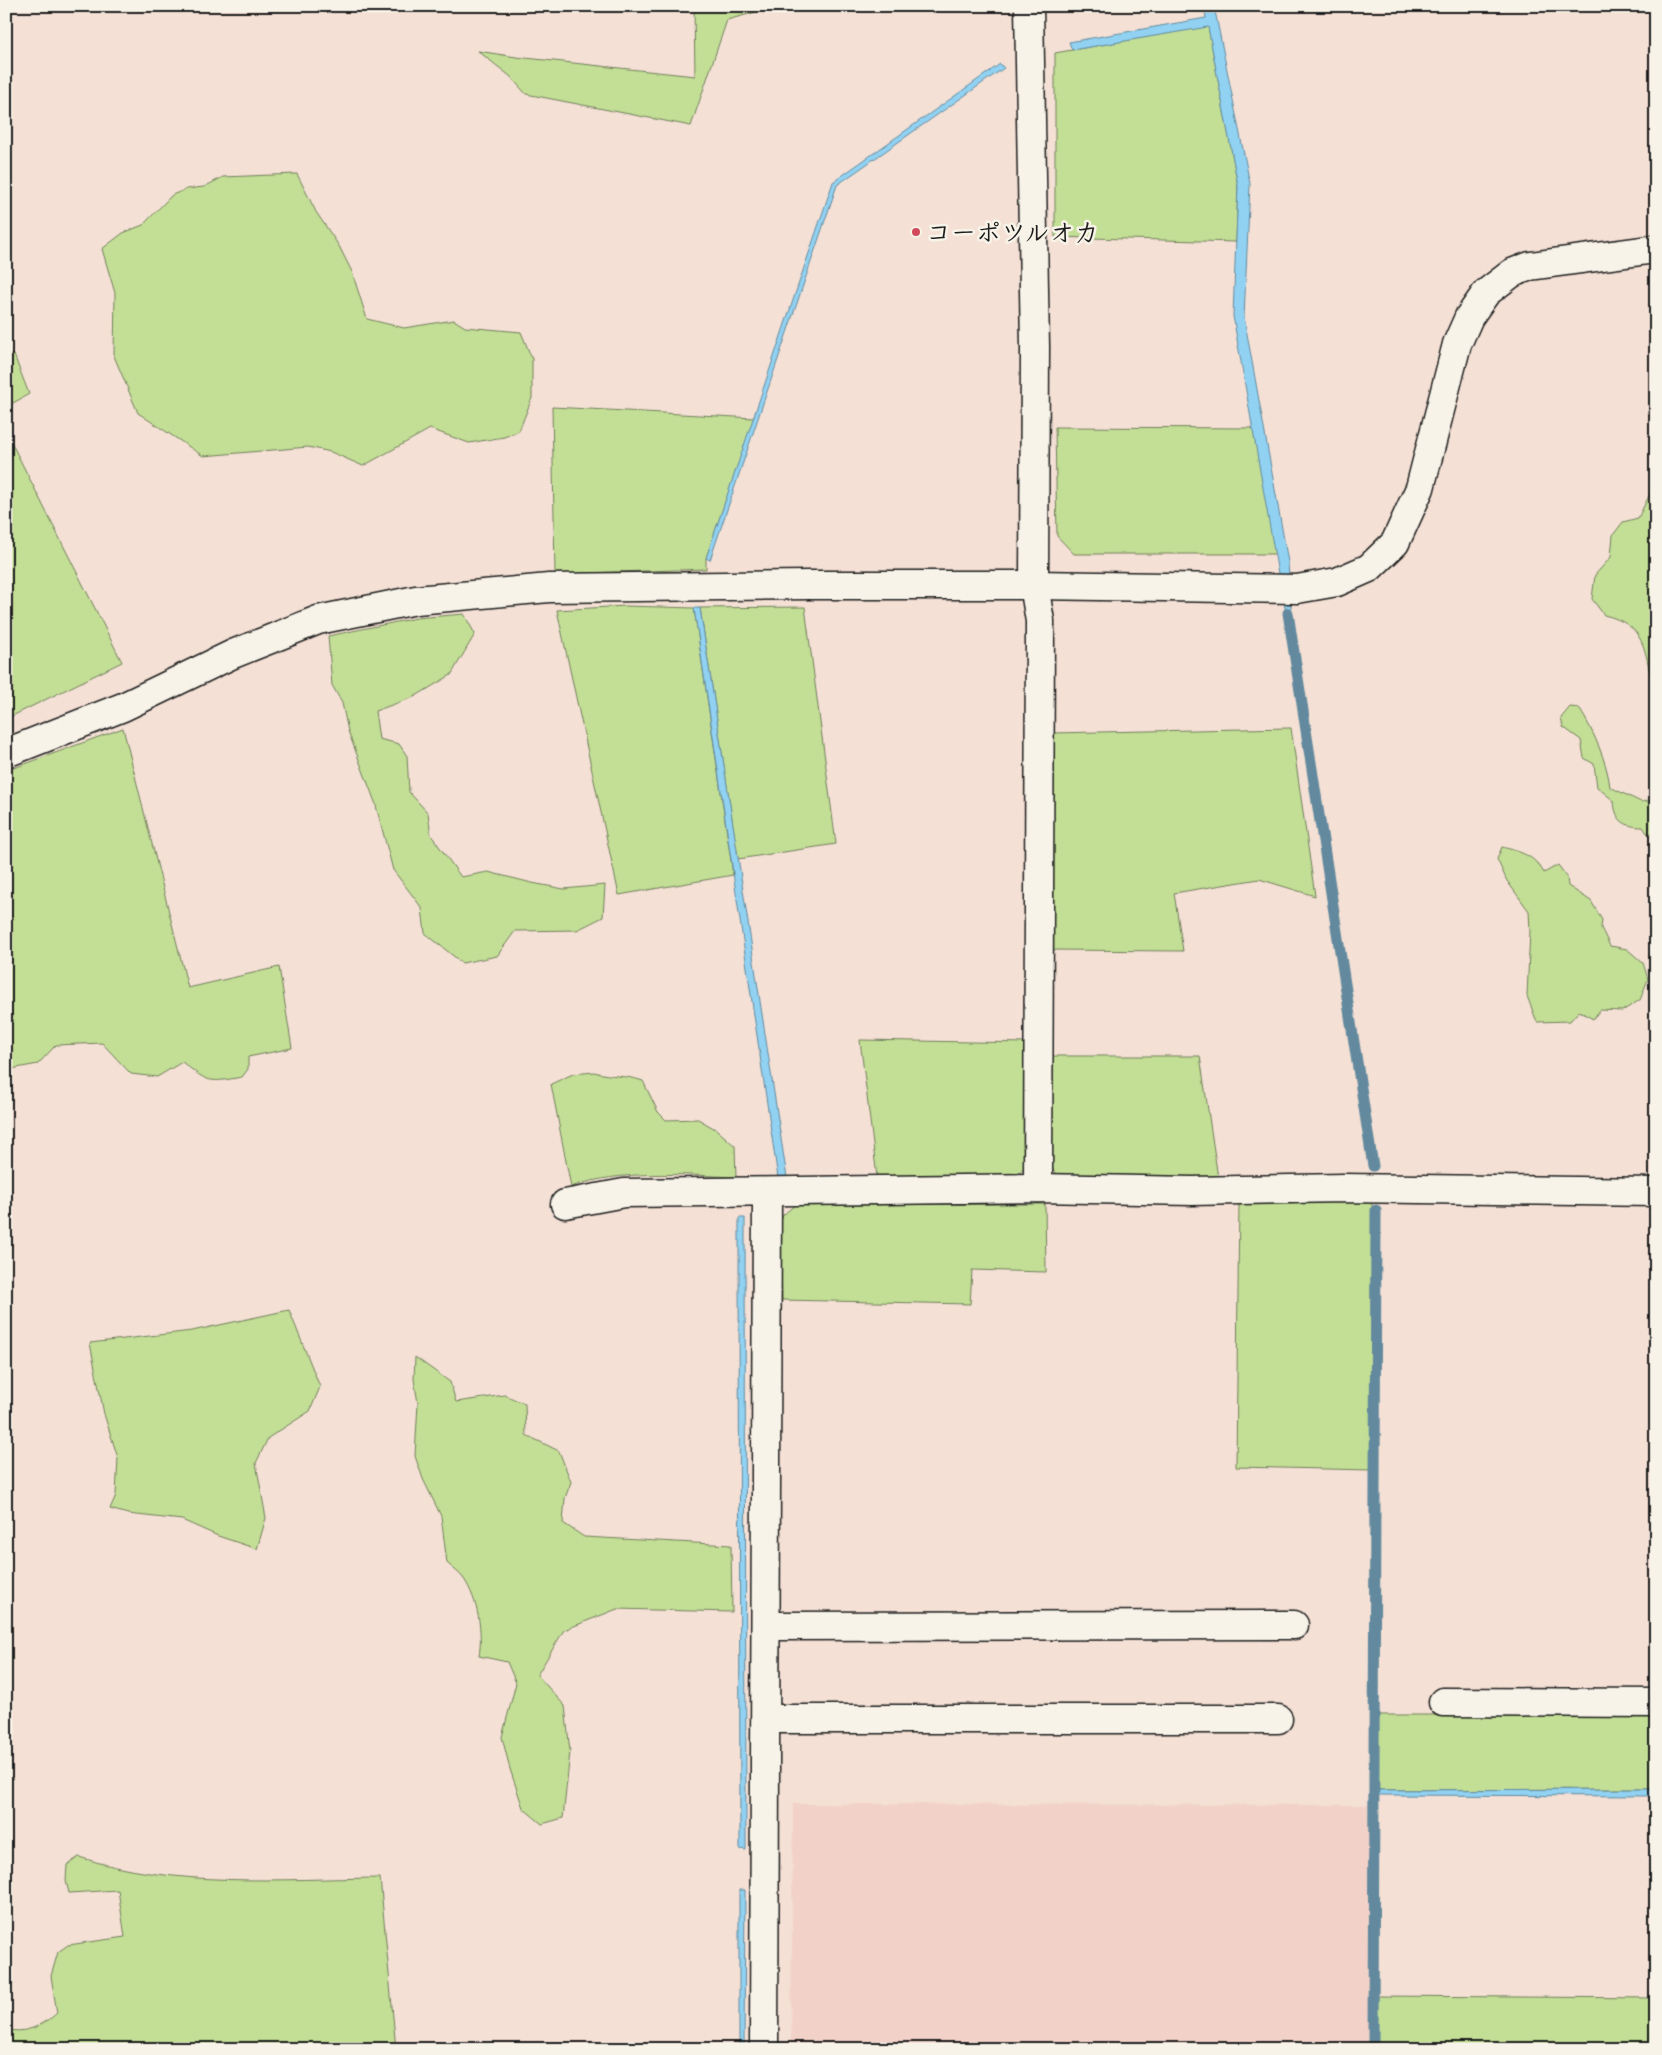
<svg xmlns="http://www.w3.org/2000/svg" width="1662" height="2055" viewBox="0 0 1662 2055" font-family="Caveat,'Klee One',sans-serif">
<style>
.built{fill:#f2d2c8}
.green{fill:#c3df96;stroke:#707e59}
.water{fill:#91d2f3;stroke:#62899d}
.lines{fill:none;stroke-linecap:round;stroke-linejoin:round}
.stream{stroke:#62899d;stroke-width:11}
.minor-casing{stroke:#1c1c1c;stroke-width:31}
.tertiary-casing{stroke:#1c1c1c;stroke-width:31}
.minor{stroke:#f7f3e8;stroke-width:28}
.tertiary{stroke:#f7f3e8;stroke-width:28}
.poi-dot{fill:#d1495b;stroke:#f7f3e8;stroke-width:2}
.labels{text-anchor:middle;stroke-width:5;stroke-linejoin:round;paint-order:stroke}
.poi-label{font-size:25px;font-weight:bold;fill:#1c1c1c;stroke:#f7f3e8;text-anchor:start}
</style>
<rect width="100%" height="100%" fill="#f4e0d5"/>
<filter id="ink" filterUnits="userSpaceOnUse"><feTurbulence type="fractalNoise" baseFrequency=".02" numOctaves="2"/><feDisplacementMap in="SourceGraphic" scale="10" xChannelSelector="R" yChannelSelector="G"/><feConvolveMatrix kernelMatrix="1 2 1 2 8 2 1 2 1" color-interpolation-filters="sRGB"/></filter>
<g filter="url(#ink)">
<polygon class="built" points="793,1804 1369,1805 1369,2049 791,2049"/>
<g class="green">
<polygon points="694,6 778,6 727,20 691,126 526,94 510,76 478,51 516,57 695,76"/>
<polygon points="1208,26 1238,185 1236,242 1055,237 1055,53"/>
<polygon points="297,174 316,212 339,246 352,272 367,319 404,328 454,320 465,327 521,332 532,359 532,398 519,431 504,437 469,443 430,429 363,466 331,452 308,447 203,456 138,413 114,356 115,293 102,249 123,233 143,225 172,195 187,189 204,187 223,177"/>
<polygon points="6,354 14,355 29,394 6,407"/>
<polygon points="552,407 754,418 706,558 706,569 555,574"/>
<polygon points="1055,427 1253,428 1276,554 1074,554 1057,536"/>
<polygon points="6,432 122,662 6,719"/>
<path d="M1655 484H1656V687L1653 686C1644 649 1646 625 1604 615L1592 599 1595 575 1611 557 1613 535 1623 522 1638 518Z"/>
<polygon points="626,606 694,608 733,875 619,895 557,610"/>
<polygon points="805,607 836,844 738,859 700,608"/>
<polygon points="464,614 475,634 451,675 414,697 375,711 379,739 399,744 407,756 409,792 428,813 431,835 461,877 488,872 532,883 564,889 605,885 603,917 577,930 515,931 497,956 462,963 425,933 422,908 393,870 375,802 348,731 342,703 332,685 328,636 416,618"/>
<path d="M1570 707 1579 708C1593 730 1607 761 1610 787L1641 802 1656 800V834L1647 833 1643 827C1624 827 1615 820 1614 801L1597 787 1594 764 1584 758 1581 740 1563 727 1561 718Z"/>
<path d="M123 728 188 988 279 967 292 1048 248 1057V1069L242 1077C208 1083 209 1083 182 1062L157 1077 131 1074 102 1043 56 1045 38 1064 6 1070V771Z"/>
<polygon points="1291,728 1315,896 1259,879 1174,893 1183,951 1051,950 1052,733"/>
<path d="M1502 847C1521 852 1534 855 1544 873L1558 865 1567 877 1568 886 1591 901 1602 920 1601 928 1610 946 1627 949 1643 963 1648 979 1640 1000 1622 1011 1600 1010 1593 1019 1579 1011 1570 1021 1537 1022 1527 996 1530 931 1529 911 1507 881 1497 859Z"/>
<polygon points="860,1040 1026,1043 1025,1166 1016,1177 877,1177"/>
<polygon points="1050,1056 1200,1056 1218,1178 1060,1178 1051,1167"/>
<path d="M594 1072C611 1077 626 1075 643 1081L658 1112 666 1120 698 1119 717 1130 735 1146 736 1177C683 1175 621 1169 571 1187L551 1084 573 1074Z"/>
<polygon points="1372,1201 1372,1470 1236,1467 1239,1203"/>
<polygon points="1045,1204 1046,1272 972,1270 970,1304 782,1300 780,1224 783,1215 795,1205"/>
<polygon points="289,1310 320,1387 310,1411 268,1438 256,1463 266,1518 257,1549 218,1536 182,1520 128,1514 110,1509 116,1495 118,1458 104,1414 90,1343 192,1331"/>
<path d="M415 1357 450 1382 456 1402 505 1395 525 1404 526 1435 559 1451 571 1482 565 1498 563 1523 584 1537 731 1545 732 1612 617 1609 564 1630 537 1675 565 1706 570 1752 563 1818 542 1824 523 1808 510 1769 502 1737 516 1683 507 1662 479 1656C483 1632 478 1600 464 1579 460 1573 452 1568 447 1563L441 1516 423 1479 415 1456 418 1403 414 1379Z"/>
<polygon points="1376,1715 1656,1715 1656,1789 1376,1790"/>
<path d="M79 1857C175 1888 280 1879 380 1878L396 2049H6V2029C24 2035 44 2025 57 2013L51 1976 58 1952 68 1945 125 1937 118 1890 69 1893 66 1881 67 1865Z"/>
<polygon points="1375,1996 1656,1998 1656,2049 1375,2049"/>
</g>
<g class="water">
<polygon points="1204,6 1214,6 1250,184 1244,317 1288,562 1291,607 1289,614 1285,608 1277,568 1233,316 1238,186 1208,27 1072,50 1069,42 1206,18"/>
<polygon points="1000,64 1004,68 837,185 710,560 706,558 833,182"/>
<polygon points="694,608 700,608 787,1178 778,1178"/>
<polygon points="739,1218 745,1218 746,1850 740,1849"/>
<polygon points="1656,1789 1656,1796 1376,1795 1376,1790"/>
<polygon points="739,1890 745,1890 744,2049 739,2049"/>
</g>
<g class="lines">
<g class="stream">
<polyline points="1288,613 1373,1166"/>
<polyline points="1373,2049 1376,1210"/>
</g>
<g class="minor-casing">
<g id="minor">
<polyline points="1034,585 1040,621 1038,1188"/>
<polyline points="565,1204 624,1193 1038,1188 1192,1191 1343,1188 1656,1192"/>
<polyline points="766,1626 1294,1625"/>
<polyline points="1443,1702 1656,1703"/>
<polyline points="767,1719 1278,1719"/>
<polyline points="764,2049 767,1192"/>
</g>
</g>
<g class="tertiary-casing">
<g id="tertiary">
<polyline points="1029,6 1035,347 1034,585"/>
<polyline points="6,753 123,707 233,654 318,620 416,600 549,588 810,585 1034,585 1297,589 1337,582 1369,568 1395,543 1420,488 1457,344 1469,317 1486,293 1512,273 1530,266 1656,249"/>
</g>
</g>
<use href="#minor" class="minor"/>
<use href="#tertiary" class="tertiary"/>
</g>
</g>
<circle class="poi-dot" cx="916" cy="232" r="5"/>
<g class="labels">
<g class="poi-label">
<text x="926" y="241">コーポツルオカ</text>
</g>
</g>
<rect width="1662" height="2055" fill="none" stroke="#f7f3e8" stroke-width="25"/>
<rect x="12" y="12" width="1637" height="2030" fill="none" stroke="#1c1c1c" stroke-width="2" filter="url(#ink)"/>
</svg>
